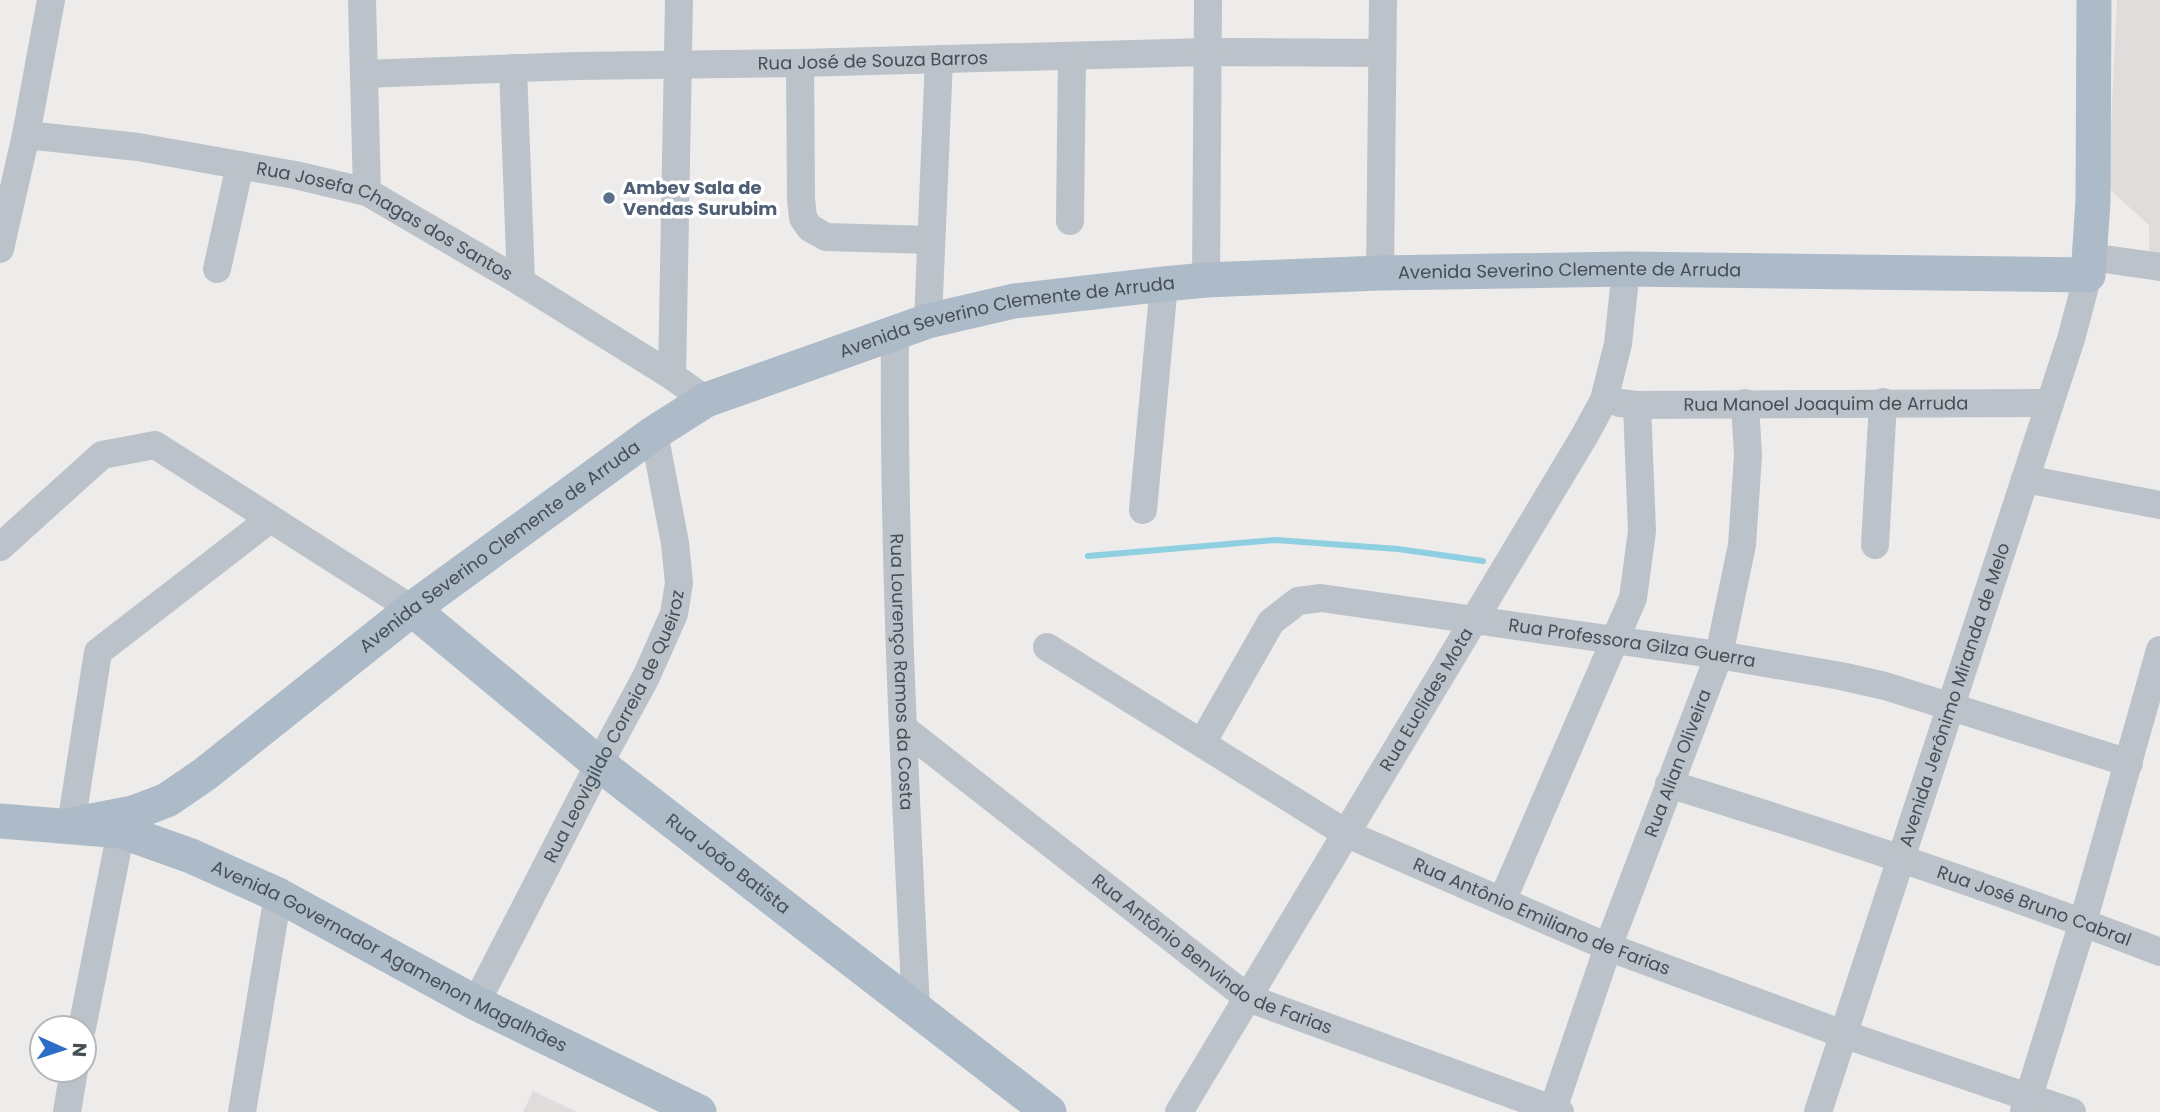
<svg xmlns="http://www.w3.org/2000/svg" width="2160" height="1112" viewBox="0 0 2160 1112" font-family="Poppins,sans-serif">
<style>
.education{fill:#dfdcdc}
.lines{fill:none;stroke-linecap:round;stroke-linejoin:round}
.stream{stroke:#8ecfe1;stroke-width:6}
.minor{stroke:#bbc2c9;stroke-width:28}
.major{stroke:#adbac8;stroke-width:35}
.service-dot{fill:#5c6f8a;stroke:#fff;stroke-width:2.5}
.labels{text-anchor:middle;stroke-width:7;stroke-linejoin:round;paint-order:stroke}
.street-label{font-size:18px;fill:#464e56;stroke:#fff}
.service-label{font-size:18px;font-weight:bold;fill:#4e5e75;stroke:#fff;text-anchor:start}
</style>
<rect width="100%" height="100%" fill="#eeebeb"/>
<g class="education">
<polygon points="2117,0 2160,0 2160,256 2149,254 2149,225 2108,188"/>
<polygon points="533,1091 577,1112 523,1112"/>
</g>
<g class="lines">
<polyline class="stream" points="1088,556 1276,540 1398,549 1483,561"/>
<g class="minor">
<polyline points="362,0 367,192"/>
<polyline points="800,63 801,199 803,218 810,228 826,237 931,240"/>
<polyline points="513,68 521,282"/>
<path id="s1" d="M364 74 576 66 800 63 1206 52 1382 53"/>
<path id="s2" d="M26 135 138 147 295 175 367 192 521 282 672 376 706 400"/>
<polyline points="1070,221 1072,56"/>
<polyline points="0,249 26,135 51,0"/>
<polyline points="2090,257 2160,267"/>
<polyline points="217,269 240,165"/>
<polyline points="1380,273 1383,0"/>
<polyline points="1206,280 1208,0"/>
<polyline points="928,321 939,59"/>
<path id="s3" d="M895 332C893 558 905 783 916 1009"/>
<polyline points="672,376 679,0"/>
<path id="s4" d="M1620 403 1637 405 2050 403"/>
<polyline points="2025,479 2160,505"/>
<polyline points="1143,510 1164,284"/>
<polyline points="1875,545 1883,402"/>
<polyline points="0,547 102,455 155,445 412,609"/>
<path id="s5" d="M1047 647 1347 834 1608 947 1843 1034 2072 1112"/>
<path id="s6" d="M903 728 1248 998 1560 1112"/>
<path id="s7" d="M1202 743 1271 622 1298 601 1321 598 1719 655 1841 676 1885 686 2129 763"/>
<path id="s8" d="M1669 784C1834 835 1999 890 2160 952"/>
<polyline points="71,825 98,652 270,519"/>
<polyline points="1502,901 1633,598 1642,531 1637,405"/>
<path id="s9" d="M476 1003 599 764 646 677 674 614 679 583 675 543 654 433"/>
<polyline points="82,1028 121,831"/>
<polyline points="67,1112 74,1070"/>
<polyline points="242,1112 278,895"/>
<path id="s10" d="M1179 1112 1585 435 1604 400 1618 344 1626 269"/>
<path id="s11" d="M1552 1112 1608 947 1719 655 1742 545 1748 456 1745 403"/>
<path id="s12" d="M1818 1112 2071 339 2088 275"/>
<polyline points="2024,1112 2083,922 2160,650"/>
</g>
<g class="major">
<path id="s13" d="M412 609 599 764 1049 1112"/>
<path id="s14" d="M0 821 121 831 191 856 278 895 476 1003 699 1112"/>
<path id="s15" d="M71 825 133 813 167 800 205 774 412 609 654 433 706 400 928 321 1014 301 1164 284 1206 280 1380 273 1626 269 2088 275 2093 201 2094 0"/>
</g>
</g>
<circle class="service-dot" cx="609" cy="198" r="7"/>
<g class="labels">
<g class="street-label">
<text dy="6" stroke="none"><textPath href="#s1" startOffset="509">Rua José de Souza Barros</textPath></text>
<text dy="6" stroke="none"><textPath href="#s2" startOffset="373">Rua Josefa Chagas dos Santos</textPath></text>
<text dy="6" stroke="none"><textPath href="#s15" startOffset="1652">Avenida Severino Clemente de Arruda</textPath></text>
<text dy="6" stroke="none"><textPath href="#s15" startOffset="1085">Avenida Severino Clemente de Arruda</textPath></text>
<text dy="6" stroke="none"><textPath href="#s4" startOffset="206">Rua Manoel Joaquim de Arruda</textPath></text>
<text dy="6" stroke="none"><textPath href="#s15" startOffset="518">Avenida Severino Clemente de Arruda</textPath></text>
<text dy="6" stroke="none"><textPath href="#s7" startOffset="511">Rua Professora Gilza Guerra</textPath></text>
<text dy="6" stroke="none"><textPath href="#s3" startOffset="340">Rua Lourenço Ramos da Costa</textPath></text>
<text dy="6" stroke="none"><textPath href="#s12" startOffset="439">Avenida Jerônimo Miranda de Melo</textPath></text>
<text dy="6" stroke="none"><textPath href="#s10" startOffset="481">Rua Euclides Mota</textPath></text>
<text dy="6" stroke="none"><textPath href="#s9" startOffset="310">Rua Leovigildo Correia de Queiroz</textPath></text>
<text dy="6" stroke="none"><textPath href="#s11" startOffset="371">Rua Alian Oliveira</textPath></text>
<text dy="6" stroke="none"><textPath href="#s13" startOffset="406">Rua João Batista</textPath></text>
<text dy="6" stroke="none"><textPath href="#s8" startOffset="385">Rua José Bruno Cabral</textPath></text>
<text dy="6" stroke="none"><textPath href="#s5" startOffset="565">Rua Antônio Emiliano de Farias</textPath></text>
<text dy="6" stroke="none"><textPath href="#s6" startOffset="385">Rua Antônio Benvindo de Farias</textPath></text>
<text dy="6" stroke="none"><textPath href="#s14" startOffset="418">Avenida Governador Agamenon Magalhães</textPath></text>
</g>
<g class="service-label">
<text x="623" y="194">Ambev Sala de<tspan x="623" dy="21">Vendas Surubim</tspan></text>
</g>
</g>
<g transform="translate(63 1049) rotate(93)"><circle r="33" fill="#ffffff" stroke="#b5b8bb" stroke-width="2"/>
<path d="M0-5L12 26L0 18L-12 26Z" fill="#2b6ec8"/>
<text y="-10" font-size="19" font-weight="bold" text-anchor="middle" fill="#464e56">N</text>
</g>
</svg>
